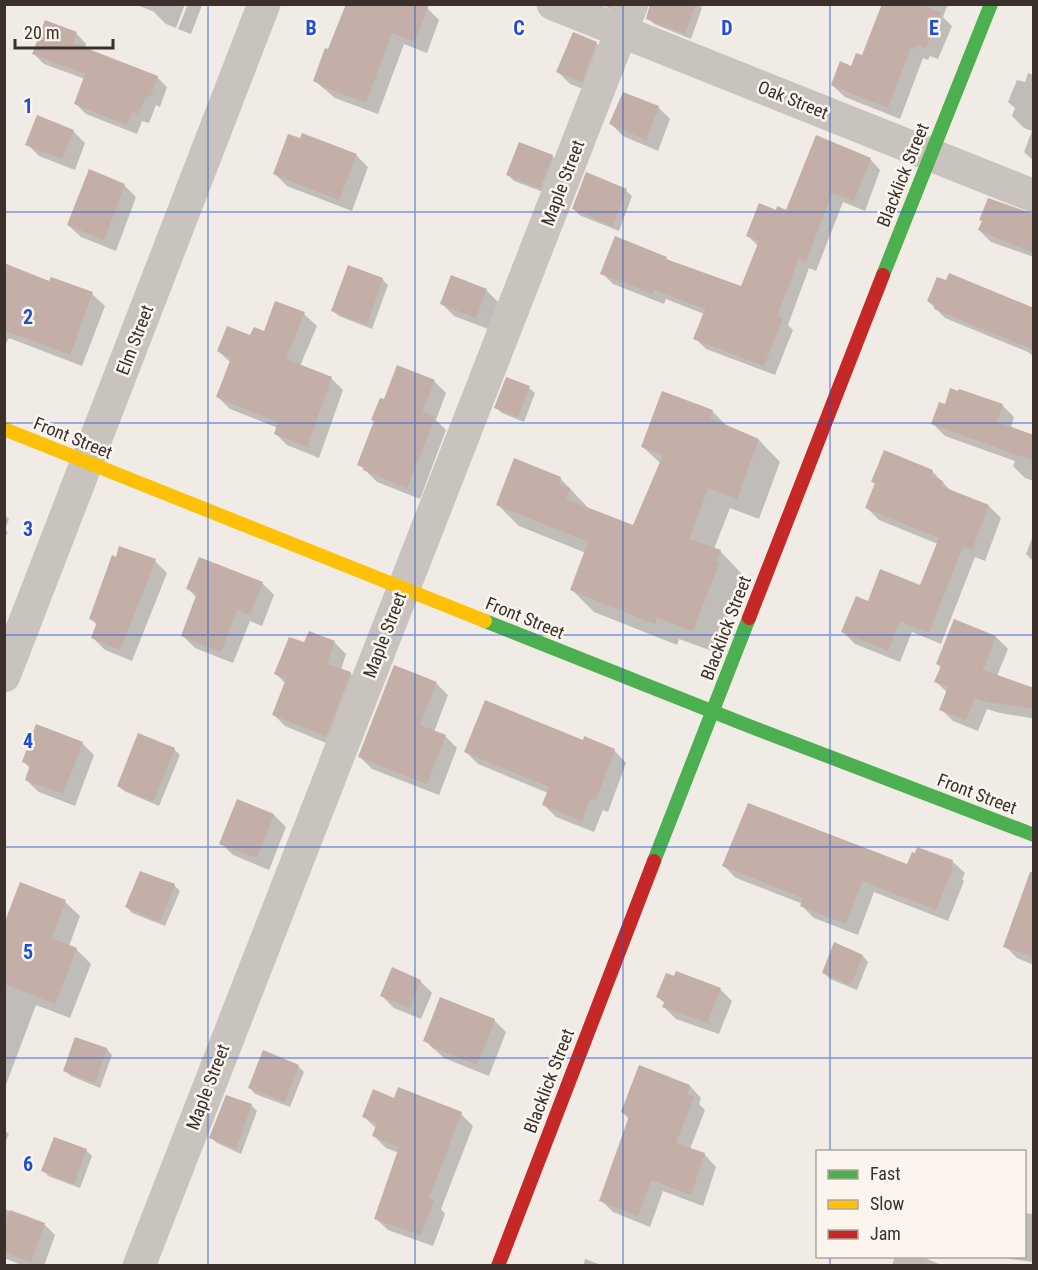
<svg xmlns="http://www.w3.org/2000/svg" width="1038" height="1270" viewBox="0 0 1038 1270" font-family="'Roboto Condensed',sans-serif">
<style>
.shadow{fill:#0003}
.building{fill:#c3afa7}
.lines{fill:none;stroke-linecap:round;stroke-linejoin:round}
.street{stroke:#c9c3be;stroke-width:33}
.fast{stroke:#4caf50;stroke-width:14}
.slow{stroke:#ffc107;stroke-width:14}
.jam{stroke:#c62828;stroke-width:14}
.grid{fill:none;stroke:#1d4ed8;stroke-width:1.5;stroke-opacity:0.55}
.labels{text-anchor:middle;stroke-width:5;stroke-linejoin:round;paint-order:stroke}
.street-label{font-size:18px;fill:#3b302b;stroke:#fbf5ee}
.grid-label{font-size:20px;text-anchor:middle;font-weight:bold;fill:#1d4ed8;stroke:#fbf5ee;stroke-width:5;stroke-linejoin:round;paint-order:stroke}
</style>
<rect width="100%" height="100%" fill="#f0ebe5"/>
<g class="shadow">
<polygon points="135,4 185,4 176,28 166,24 154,12"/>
<polygon points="188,4 202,5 191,34 178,29"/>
<polygon points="600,4 621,4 617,12"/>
<polygon points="651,4 698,4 702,8 691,39 654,24 648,18"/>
<polygon points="884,4 948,4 943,17 952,26 938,59 930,56 928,60 923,58 900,119 845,97 832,85 863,57"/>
<polygon points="427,8 439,20 427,53 404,44 378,114 335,98 315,81 329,51"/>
<polygon points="76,33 86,44 85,49 157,77 167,87 160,107 156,105 149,123 142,121 137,134 86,114 76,104 85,79 44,64 34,54"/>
<polygon points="596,43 608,55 594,93 570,84 558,72"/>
<polygon points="1028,73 1034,75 1034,161 1024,152 1032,131 1024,128 1012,116 1015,108 1008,102 1017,80 1025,82"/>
<polygon points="658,107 670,119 658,151 623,136 611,124"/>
<polygon points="73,131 85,143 75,170 39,156 27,144"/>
<polygon points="356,155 368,167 352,211 287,186 275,174"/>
<polygon points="552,156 558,162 546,193 514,181 508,175"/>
<polygon points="870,159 880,170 865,211 843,202 816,271 809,268 788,325 793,330 775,375 706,349 695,338 704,314 666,299 664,304 613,284 602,273 666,258 669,261 742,288 758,246 748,236 776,212 787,212"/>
<polygon points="124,185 136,197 116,251 81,237 68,225"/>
<polygon points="626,191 632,196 619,231 579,215 574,209"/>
<polygon points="1034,216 1034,257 991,242 979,230"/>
<polygon points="4,265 50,283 92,294 105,306 82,366 9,338 4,347"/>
<polygon points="382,279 388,285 372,329 339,316 333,311"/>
<polygon points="486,290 498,302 488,329 454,316 442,304"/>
<polygon points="928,301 1034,311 1034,357 1028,352 945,318"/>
<polygon points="276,303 304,314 317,326 300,366 331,378 343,390 319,458 287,445 275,433 278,428 230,409 218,397 231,363 218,351 265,333"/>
<polygon points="434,381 446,393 436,420 446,430 420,499 377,482 359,464 385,400"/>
<polygon points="529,388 535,393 524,422 502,413 496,408"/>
<polygon points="1002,405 1014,417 1011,427 1034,437 1034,481 1025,478 1013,466 1015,461 945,436 933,424 946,406"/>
<polygon points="712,411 728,427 759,440 780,462 759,519 730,508 714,549 720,551 741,573 737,584 740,586 715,652 679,639 677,645 594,612 572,590 586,553 519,526 498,505 560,478 591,511 634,527 661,464 643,447"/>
<polygon points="932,471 952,492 989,506 1001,518 985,561 975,557 941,644 912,632 900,662 855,644 843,632 868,603 921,587 938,544 879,520 867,508 876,485 873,482"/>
<polygon points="4,514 9,519 5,530 8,532 4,540"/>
<polygon points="1034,533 1034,562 1026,554"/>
<polygon points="155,561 167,573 132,661 105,650 93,638 98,626 90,618"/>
<polygon points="262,583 274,595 262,626 250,621 233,663 195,648 183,636 197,598 188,589"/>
<polygon points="955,621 996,637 1008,649 997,676 1034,688 1034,721 1031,718 1000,713 987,709 978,731 953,721 941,709 948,693 936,682 942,668 937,664"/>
<polygon points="334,642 346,654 341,670 350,673 362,685 338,748 285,726 273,714 286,684 276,674 305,644"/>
<polygon points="436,683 448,695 434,732 445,736 457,748 439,795 372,769 360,757"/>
<polygon points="584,741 614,750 626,763 608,812 603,810 594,832 556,817 544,805 548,793 478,764 466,752"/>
<polygon points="82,743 94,755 75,806 39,792 26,780 31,769 24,762"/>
<polygon points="174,749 180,755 159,806 124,791 118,786"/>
<polygon points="238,801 274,815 286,827 269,870 233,855 221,843"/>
<polygon points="952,861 965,873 962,879 964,881 948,921 874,892 858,935 814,918 802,906 803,904 736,878 724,866 908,866"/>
<polygon points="174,885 180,891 165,926 132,913 127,907"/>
<polygon points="1034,893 1034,965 1017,958 1005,946"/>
<polygon points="65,902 80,916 69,946 76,949 91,964 70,1018 36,1005 4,1090 4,922"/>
<polygon points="835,944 863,956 868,962 857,990 830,979 824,973"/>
<polygon points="675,978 720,989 732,1001 719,1034 676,1019 664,1007 665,1004 658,997"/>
<polygon points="420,981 432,993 421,1019 394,1008 382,996"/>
<polygon points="494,1020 506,1032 489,1076 444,1058 425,1041"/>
<polygon points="76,1039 107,1049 112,1055 100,1088 71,1076 65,1071"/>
<polygon points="298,1066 304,1072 290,1107 255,1094 250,1088"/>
<polygon points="690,1086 701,1098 699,1104 705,1110 690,1149 705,1155 716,1167 703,1206 663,1191 650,1227 613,1212 601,1200 629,1119 622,1112"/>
<polygon points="227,1097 252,1106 257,1111 241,1154 217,1143 211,1138"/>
<polygon points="395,1100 461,1114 473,1126 441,1209 445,1214 433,1246 388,1230 375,1218 399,1153 386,1148 374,1136 377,1129 364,1117"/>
<polygon points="4,1130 9,1134 4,1144"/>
<polygon points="55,1139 87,1151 92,1156 80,1188 48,1176 43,1170"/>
<polygon points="4,1209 44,1224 55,1235 44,1266 24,1266 4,1258"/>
<polygon points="1024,1213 1034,1214 1034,1262 987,1256 1024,1256"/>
<polygon points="895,1256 920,1256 944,1266 892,1266"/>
<polygon points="585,1259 604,1266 583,1266"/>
</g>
<g class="building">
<polygon points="346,4 429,4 415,42 392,33 366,103 321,86 322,85 313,81 325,48 328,49"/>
<polygon points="650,4 696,4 685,34 646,19"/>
<polygon points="882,4 921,4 941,13 926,48 917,45 916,49 911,47 888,108 831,85 840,61 851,66 856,53 862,55"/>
<polygon points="45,20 77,32 73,43 158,76 150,97 146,96 138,114 132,112 127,125 74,104 85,74 32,54"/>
<polygon points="573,32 597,42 582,82 556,72"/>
<polygon points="623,92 659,106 646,140 609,124"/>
<polygon points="37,115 74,130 62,159 25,145"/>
<polygon points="302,133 357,154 339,200 273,174 288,134 300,138"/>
<polygon points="816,135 871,158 854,201 832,193 806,261 799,258 777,316 783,318 764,366 693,339 705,309 655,290 653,294 600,274 615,236 667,257 666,259 741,286 759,241 746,236 759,203 776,210 777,206 786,210"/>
<polygon points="519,142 553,155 540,188 506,175"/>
<polygon points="89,169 125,184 104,240 67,225"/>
<polygon points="586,172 627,189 613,226 572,209"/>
<polygon points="988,198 1034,214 1034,253 978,230 982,221 979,220"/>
<polygon points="4,263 49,281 51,277 93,292 70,355 4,330"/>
<polygon points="348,265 383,278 367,325 331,311"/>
<polygon points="949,273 1034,308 1034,350 934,309 935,305 927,301 937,277 946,280"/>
<polygon points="451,275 487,289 476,318 440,304"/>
<polygon points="275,301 305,312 286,359 332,377 307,447 274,434 278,422 216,397 231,358 217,351 227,326 250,335 254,327 264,331"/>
<polygon points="397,365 435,380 422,412 435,417 407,488 363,470 364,468 357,465 374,421 371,420 380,398 384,399"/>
<polygon points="506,377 530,386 518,417 494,408"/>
<polygon points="950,388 958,391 959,389 1003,404 997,422 1034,435 1034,461 931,424 939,402 945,404"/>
<polygon points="662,391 713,410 710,418 759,439 737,499 708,488 689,539 721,550 716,562 719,563 693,631 657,618 655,624 570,590 588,542 496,505 514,458 561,477 559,484 570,488 566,499 633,525 663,455 641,447"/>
<polygon points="884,450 933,470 931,476 943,481 941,486 989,505 972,550 963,546 929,633 900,621 888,651 841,632 856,596 868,601 880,569 920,585 939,538 865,508 875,483 871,482"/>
<polygon points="119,546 156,559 120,650 91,638 97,622 89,619 112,555 116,557"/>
<polygon points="199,557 263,582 250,615 237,610 221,652 181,636 197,593 186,589"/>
<polygon points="954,619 996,636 983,670 1034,688 1034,709 987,702 975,698 966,720 939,710 948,687 934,682 941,666 936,664"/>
<polygon points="309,631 335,641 327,664 351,672 326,736 272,715 286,679 274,674 289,637 304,642"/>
<polygon points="394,665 437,682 420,725 446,735 427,784 358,757"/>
<polygon points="485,700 583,740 584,736 615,749 596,800 590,799 582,821 542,805 549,787 464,752"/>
<polygon points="36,724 83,742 63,794 25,780 30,765 22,762"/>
<polygon points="138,733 175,748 153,802 117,786"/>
<polygon points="237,799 274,814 257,858 219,844"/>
<polygon points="748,803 907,864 912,852 915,853 917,847 953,860 951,867 953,868 936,910 862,881 846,924 800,906 803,898 722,866"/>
<polygon points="140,871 175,884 160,922 125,907"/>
<polygon points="1030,872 1034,872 1034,957 1003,947"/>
<polygon points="20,882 66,900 52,938 77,948 55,1004 4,984 4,924"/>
<polygon points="834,942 863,955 851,985 822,973"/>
<polygon points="392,967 421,980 409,1008 380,996"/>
<polygon points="676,971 721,988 707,1023 662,1007 665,1001 656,997 666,973 674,976"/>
<polygon points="440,997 495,1019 477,1065 430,1046 431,1044 423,1041"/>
<polygon points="75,1037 107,1048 95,1083 63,1071"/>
<polygon points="263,1050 299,1065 285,1102 248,1088"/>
<polygon points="639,1065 690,1085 687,1094 694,1097 676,1143 705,1153 691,1195 651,1180 638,1216 599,1201 629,1116 621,1112"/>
<polygon points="398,1087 462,1112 429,1198 434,1200 421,1235 374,1219 399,1147 372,1136 377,1123 362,1117 373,1089 394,1098"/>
<polygon points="226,1095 252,1104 236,1149 209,1138"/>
<polygon points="54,1137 87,1149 74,1184 41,1171"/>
<polygon points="10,1210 45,1223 31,1262 4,1252 4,1225"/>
</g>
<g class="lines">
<g class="street">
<polyline points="553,4 1034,196"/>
<polyline points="4,676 264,4"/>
<polyline points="139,1266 632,4"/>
</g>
<g class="fast">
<polyline points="883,275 991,4"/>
<polyline points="485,621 749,726 1034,835"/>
<polyline points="654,861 749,618"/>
</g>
<polyline class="slow" points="4,429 485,621"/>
<g class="jam">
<polyline points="749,618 883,275"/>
<polyline points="498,1266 654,861"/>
</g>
</g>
<path class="grid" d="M208 4V1266M415 4V1266M623 4V1266M830 4V1152M4 212H1034M4 423H1034M4 635H1034M4 847H1034M4 1058H1034M830 1256V1266"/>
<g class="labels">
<g class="street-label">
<text transform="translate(793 100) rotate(22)" y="6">Oak Street</text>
<text transform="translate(903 175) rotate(-68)" y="6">Blacklick Street</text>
<text transform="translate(563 183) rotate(-69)" y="6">Maple Street</text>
<text transform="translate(135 340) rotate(-69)" y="6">Elm Street</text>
<text transform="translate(73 438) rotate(22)" y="6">Front Street</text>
<text transform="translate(525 618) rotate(22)" y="6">Front Street</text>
<text transform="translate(726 628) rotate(-69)" y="6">Blacklick Street</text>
<text transform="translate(385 635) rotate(-69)" y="6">Maple Street</text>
<text transform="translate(977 794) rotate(21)" y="6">Front Street</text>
<text transform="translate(549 1081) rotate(-69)" y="6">Blacklick Street</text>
<text transform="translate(208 1087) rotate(-69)" y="6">Maple Street</text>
</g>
</g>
<g class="grid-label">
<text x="311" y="35">B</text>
<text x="519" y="35">C</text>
<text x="727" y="35">D</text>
<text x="934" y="35">E</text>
<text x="28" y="113">1</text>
<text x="28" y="324">2</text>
<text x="28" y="536">3</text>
<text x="28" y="748">4</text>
<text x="28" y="959">5</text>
<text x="28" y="1171">6</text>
</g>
<rect width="1038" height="1270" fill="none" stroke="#3b302b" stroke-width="12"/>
<rect x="816" y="1150" width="210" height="108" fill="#fbf5ee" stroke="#aea6a0" stroke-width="1.5"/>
<rect x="828" y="1170" width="30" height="9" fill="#4caf50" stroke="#aea6a0" stroke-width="1.5"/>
<text x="870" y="1180" font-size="18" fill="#3b302b">Fast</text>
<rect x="828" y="1200" width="30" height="9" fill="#ffc107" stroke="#aea6a0" stroke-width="1.5"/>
<text x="870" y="1210" font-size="18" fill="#3b302b">Slow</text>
<rect x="828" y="1230" width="30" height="9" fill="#c62828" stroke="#aea6a0" stroke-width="1.5"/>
<text x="870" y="1240" font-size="18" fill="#3b302b">Jam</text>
<path d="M15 39v9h98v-9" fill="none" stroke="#3b302b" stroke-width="3"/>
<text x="24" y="39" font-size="18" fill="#3b302b" stroke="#fbf5ee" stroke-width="4.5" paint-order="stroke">20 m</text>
</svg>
